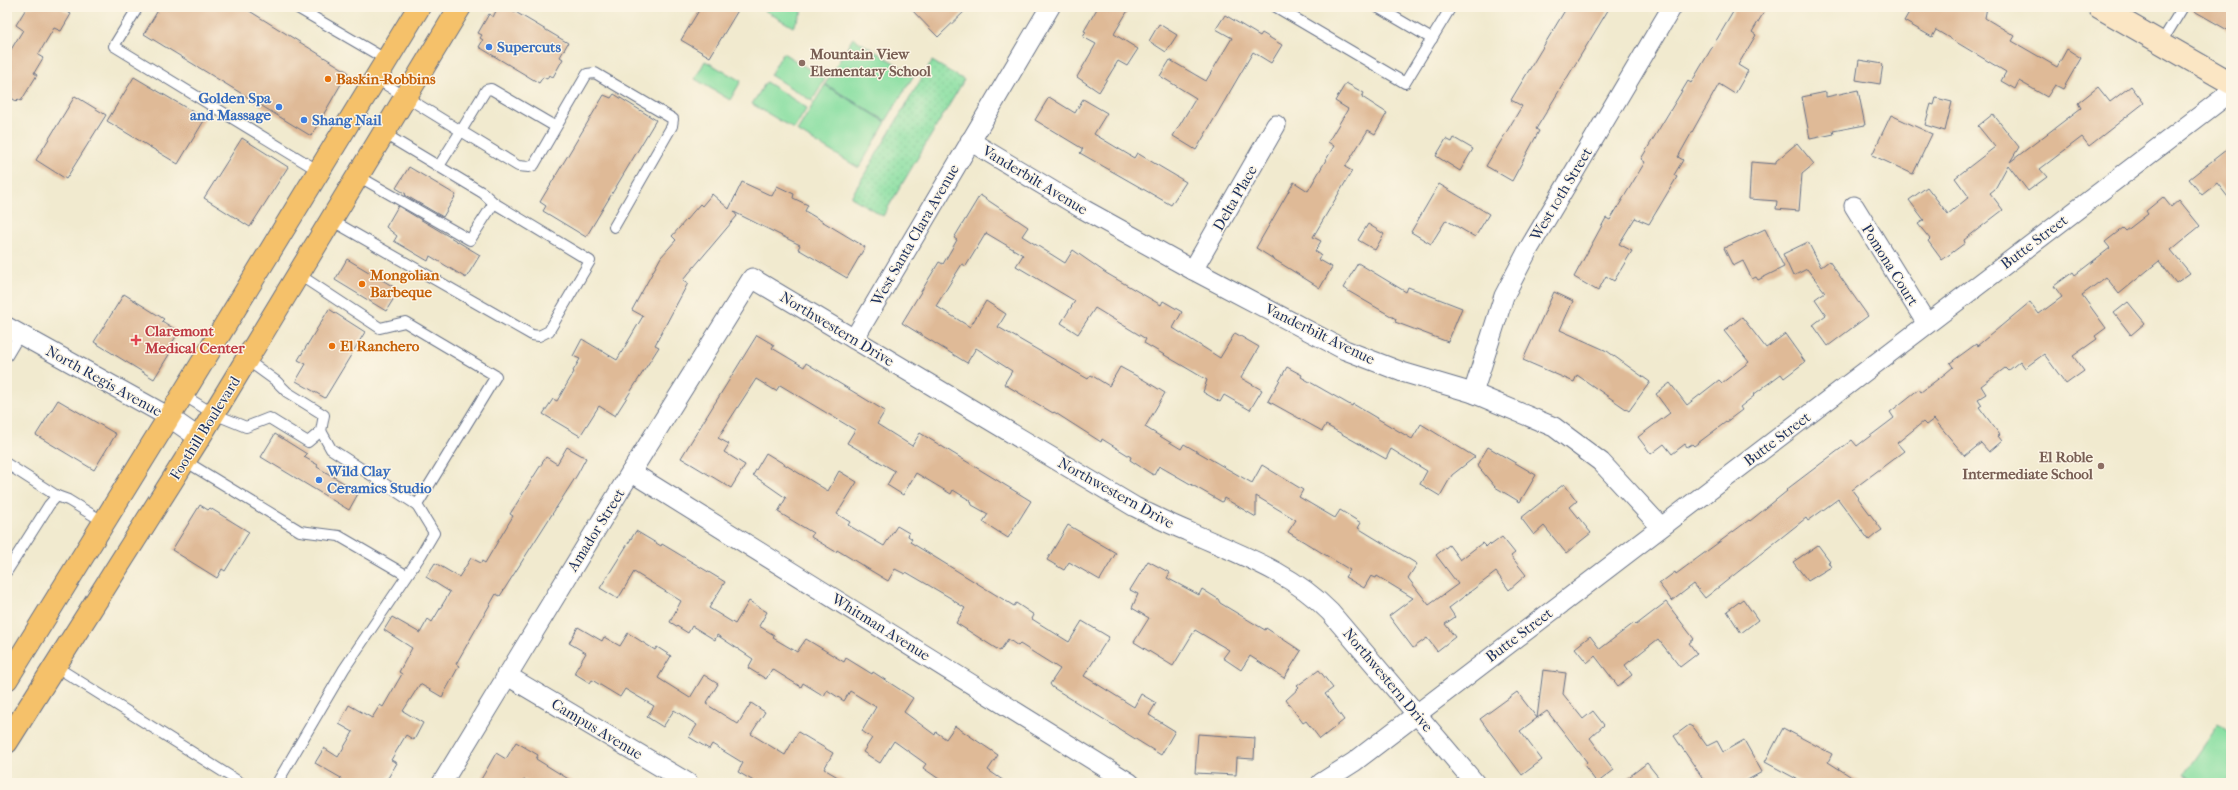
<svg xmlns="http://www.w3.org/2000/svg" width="2238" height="790" viewBox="0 0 2238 790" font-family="'IM FELL French Canon',serif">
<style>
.park{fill:#89dfa2;stroke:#528780}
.garden{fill:url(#garden-dots);stroke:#528780}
.building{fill:#dfba97}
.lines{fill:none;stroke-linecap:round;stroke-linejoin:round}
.service-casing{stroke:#667086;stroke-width:12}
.minor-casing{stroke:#667086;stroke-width:21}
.secondary-casing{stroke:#667086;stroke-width:24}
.primary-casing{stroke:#667086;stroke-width:24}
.service{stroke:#fff;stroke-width:10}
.minor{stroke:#fff;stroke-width:19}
.secondary{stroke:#fbe6c4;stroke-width:22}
.primary{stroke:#f5c16b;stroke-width:22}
.shop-dot{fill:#3f7fe0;stroke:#fcf5e5;stroke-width:1.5}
.education-dot{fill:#8d6e63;stroke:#fcf5e5;stroke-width:1.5}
.food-dot{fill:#e8710a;stroke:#fcf5e5;stroke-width:1.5}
.health-dot{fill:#e0444e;stroke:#fcf5e5;stroke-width:1.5}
.labels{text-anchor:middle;stroke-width:3;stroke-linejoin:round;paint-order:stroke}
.shop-label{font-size:15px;font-weight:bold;fill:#366cbe;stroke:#fcf5e5;text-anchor:start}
.education-label{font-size:15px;font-weight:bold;fill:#785e54;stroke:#fcf5e5;text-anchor:start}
.food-label{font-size:15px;font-weight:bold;fill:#c56008;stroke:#fcf5e5;text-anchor:start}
.street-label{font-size:15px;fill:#1b2f5e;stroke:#fcf5e5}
.health-label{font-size:15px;font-weight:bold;fill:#be3a42;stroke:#fcf5e5;text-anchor:start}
</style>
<defs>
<pattern id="garden-dots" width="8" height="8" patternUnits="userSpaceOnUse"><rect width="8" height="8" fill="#89dfa2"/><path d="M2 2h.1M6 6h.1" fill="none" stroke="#76c08e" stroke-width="1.8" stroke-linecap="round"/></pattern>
</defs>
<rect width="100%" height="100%" fill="#fcf5e5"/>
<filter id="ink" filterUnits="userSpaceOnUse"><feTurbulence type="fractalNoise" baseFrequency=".025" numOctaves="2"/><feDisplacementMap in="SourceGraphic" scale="8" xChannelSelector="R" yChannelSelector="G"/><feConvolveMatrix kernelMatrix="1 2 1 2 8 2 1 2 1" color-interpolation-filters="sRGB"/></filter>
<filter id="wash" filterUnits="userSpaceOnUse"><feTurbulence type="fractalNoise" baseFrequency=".012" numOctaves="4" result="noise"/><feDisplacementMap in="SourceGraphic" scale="16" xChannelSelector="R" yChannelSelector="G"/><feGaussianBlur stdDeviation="0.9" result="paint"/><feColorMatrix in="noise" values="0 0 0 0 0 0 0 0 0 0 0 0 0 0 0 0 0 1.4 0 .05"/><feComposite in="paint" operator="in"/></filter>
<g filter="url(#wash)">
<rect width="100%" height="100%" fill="#f1eacf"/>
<g class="park">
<polygon points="759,7 805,7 793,27"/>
<polygon points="853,38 914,75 886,121 825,84"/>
<polygon points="783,53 825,79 812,101 770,75"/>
<polygon points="705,61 741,81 730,100 695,79"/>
<polygon points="766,82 807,108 794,129 752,104"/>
<polygon points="825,85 886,122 859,168 797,131"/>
<polygon points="2219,724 2231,733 2231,775 2225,783 2197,783 2184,774"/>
</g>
<polygon class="garden" points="932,61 964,80 883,216 851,197"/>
<g id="blocks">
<g class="building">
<polygon points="27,7 59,7 71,14 61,31 54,28 38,55 43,58 34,73 37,75 21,101 18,99 16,101 7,95 7,56 23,30 16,25"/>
<polygon points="160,7 243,7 348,72 311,136 144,34"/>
<polygon points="498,7 507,7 568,43 560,57 563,59 553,77 549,75 547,79 543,77 539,83 479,47 483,40 480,38 482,35 478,33 489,14 493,17"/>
<polygon points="701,7 740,7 710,57 681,40"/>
<polygon points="909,7 969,7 938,37"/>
<polygon points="1098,7 1130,7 1114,34 1138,49 1127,66 1118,61 1099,92 1077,77 1096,44 1083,37 1086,32 1084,31"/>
<polygon points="1567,7 1610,7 1536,129 1539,131 1512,181 1486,166 1522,106 1511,100"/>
<polygon points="1736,7 1767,7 1752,32 1756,35 1738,65 1748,71 1735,94 1719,84 1678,157 1683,160 1674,175 1677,177 1649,224 1635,218 1619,244 1632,251 1614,281 1606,276 1598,291 1574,277 1606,218 1610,220 1645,162 1641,159 1659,129 1688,81 1691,83"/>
<polygon points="1912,7 1987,7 1985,18 2015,36 2012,41 2057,67 2067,49 2081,58 2063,89 2055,85 2047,97 2019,81 2015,89 2001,81 2006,72 1936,30 1932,37 1904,21"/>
<polygon points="2189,7 2231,7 2231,32 2189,8"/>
<polygon points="1225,15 1260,36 1262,33 1282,45 1271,63 1253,52 1196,150 1173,136 1196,98 1160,76 1170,60 1206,81 1232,38 1216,29"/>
<polygon points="1159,24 1177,35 1166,52 1149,41"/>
<polygon points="1859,60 1883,64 1880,84 1856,80"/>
<polygon points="134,77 205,119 178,164 107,121"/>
<polygon points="1346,83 1364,93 1362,97 1387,113 1375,134 1368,130 1345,167 1352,171 1313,237 1321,241 1315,251 1321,255 1318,259 1332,267 1320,288 1256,248 1294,182 1308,191 1334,146 1328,142 1348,109 1335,101"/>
<polygon points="2131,86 2144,103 2089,146 2082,137 2040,169 2047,177 2028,191 2008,165 1995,189 1990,193 2003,210 1964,240 1965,243 1942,260 1928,241 1930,239 1918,224 1924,220 1909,200 1927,187 1948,214 1969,197 1955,178 1995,147 1978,126 1993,114 2019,147 2010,162 2081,108 2078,103 2098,87 2110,102"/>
<polygon points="1858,90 1865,125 1833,131 1834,134 1810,139 1802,97 1826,92 1826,97"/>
<polygon points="614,94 656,120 586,237 543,211 546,206 540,202 604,95 611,98"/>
<polygon points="75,96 106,115 66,179 36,160"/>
<polygon points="1049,97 1075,113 1083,99 1107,113 1094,134 1134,158 1137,153 1186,182 1171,205 1080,153 1083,149 1035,120"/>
<polygon points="1936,98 1952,102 1945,131 1925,125 1931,104 1934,105"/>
<polygon points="1891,115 1932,134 1913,174 1872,155"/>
<polygon points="242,138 288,167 250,227 204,198"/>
<polygon points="1454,138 1473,149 1460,171 1436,156 1446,139 1452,142"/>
<polygon points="1797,143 1814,164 1802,174 1799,211 1776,209 1777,201 1749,199 1751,162 1776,164 1776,161"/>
<polygon points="2231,146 2231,201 2217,183 2202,195 2189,179"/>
<polygon points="409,167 456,195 443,217 405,195 406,194 396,188"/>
<polygon points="742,182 772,196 777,186 794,194 793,198 808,205 805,211 865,247 847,278 798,249 800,245 734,212 737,216 683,280 688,283 655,345 659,347 615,416 599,406 580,436 543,414 553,399 557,401 574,372 573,371 580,359 573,356 582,339 617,360 643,316 632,310 661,257 676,240 672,236 700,204 702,206 712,194 729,209"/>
<polygon points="1439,184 1489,214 1475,237 1446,220 1431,244 1411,232"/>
<polygon points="980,195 1028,227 1022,236 1065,263 1073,250 1106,273 1161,305 1163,301 1182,312 1173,328 1220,358 1235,333 1259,347 1241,378 1262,390 1250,410 1224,395 1220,402 1203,392 1207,380 1144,343 1146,339 1095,308 1078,334 1061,323 1075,301 1016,266 1023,255 986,233 966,266 962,264 936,306 970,327 986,301 1006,314 998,327 1088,379 1091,375 1109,386 1120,367 1144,380 1165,393 1145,427 1181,449 1184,444 1252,483 1262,465 1303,490 1299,497 1335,518 1340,510 1361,523 1358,528 1417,564 1408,578 1429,605 1458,584 1436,555 1449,545 1460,560 1482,543 1486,547 1490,543 1491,545 1502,537 1515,553 1511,556 1526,575 1509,590 1496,572 1449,608 1455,617 1445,624 1455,637 1437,651 1427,638 1413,648 1389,616 1413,598 1377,576 1376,578 1371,576 1364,588 1345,577 1350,570 1288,532 1296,520 1256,496 1256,517 1224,498 1222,502 1159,466 1154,475 1150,473 1130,460 1131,457 1102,439 1101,442 1054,412 1053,413 1004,384 1012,371 976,348 967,363 902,323 939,262 943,264 957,240 954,238"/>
<polygon points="2163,197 2171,207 2179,200 2200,226 2171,250 2190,273 2176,283 2159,261 2119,294 2106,277 2082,295 2106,328 2095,336 2097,339 2073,356 2084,371 2066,384 2044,354 2025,368 2020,361 2008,371 2005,368 1981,386 1986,394 1978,399 1982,405 1979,407 2000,435 1998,436 2002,441 1989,452 1981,443 1965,456 1934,419 1926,425 1923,422 1897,443 1904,451 1852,490 1882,530 1876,534 1869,540 1838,499 1808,521 1806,518 1705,598 1694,584 1672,601 1659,584 1675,572 1676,574 1749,520 1750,521 1787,491 1786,490 1852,440 1857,446 1894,418 1890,412 1919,389 1921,392 1946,373 1953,367 1950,363 1976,344 1977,346 2030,302 2039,314 2062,297 2054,286 2073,272 2075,275 2110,248 2105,242 2123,228 2126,231 2148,214 2146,211"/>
<polygon points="398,206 480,255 466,278 430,256 428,261 394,241 397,236 386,227"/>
<polygon points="1368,224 1384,234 1375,250 1358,240"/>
<polygon points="1765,229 1784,267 1758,280 1756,277 1752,279 1743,261 1733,266 1724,248"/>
<polygon points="1808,242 1821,267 1829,261 1868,316 1828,346 1813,325 1826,315 1815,299 1825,292 1807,269 1793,276 1783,254"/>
<polygon points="347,259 399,290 386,311 335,280"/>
<polygon points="1358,263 1406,292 1408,287 1462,308 1448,342 1395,322 1396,319 1343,288"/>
<polygon points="1554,292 1573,301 1560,330 1607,351 1650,382 1629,411 1577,375 1574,382 1523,360"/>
<polygon points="124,294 164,319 162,321 179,332 170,346 173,348 154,379 94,342"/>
<polygon points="2128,302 2145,323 2131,335 2114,313"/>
<polygon points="329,309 365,332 325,398 296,381 306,364 298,360"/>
<polygon points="1742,317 1766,348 1785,334 1805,362 1784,378 1781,374 1753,395 1754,396 1740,407 1742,410 1694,446 1692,444 1687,447 1685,444 1672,454 1664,444 1651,454 1638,437 1670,413 1656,394 1670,383 1687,405 1719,380 1722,383 1749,362 1724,331"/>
<polygon points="757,335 774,345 772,348 804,367 806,363 885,411 877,424 912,446 920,433 1031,501 1008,538 983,522 988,514 972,505 971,501 953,490 951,494 916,473 903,495 887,485 895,471 847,443 855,430 780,385 776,391 756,379 718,438 729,444 724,452 745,465 731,488 681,458"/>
<polygon points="1287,367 1302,375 1301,377 1352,406 1353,404 1412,439 1421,424 1475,457 1452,475 1440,496 1420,484 1427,471 1391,449 1386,459 1326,425 1322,431 1268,401"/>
<polygon points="58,400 116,434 94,470 36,435"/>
<polygon points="275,434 307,454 304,457 318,465 317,467 359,492 349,510 261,457"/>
<polygon points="567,447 586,458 577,475 500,596 496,594 456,664 459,666 442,697 420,684 403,711 423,723 414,740 406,735 391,760 397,763 385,783 338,783 341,778 315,763 324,748 338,757 353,732 339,724 349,705 372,718 380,705 383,707 402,674 399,672 412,648 384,630 392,617 420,633 428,619 432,622 450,592 426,577 435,563 459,577 471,558 481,563 482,561 485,563 513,516 510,514 546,457 557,464"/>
<polygon points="1488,447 1536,475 1520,502 1495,487 1477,465"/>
<polygon points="766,453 828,491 839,471 857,482 837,514 850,522 848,525 884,546 897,526 909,533 908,536 912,539 910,542 1014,606 1016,603 1034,615 1032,619 1069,642 1082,621 1109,637 1084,676 1134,707 1141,694 1156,703 1149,715 1175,731 1161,755 1052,687 1050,684 1060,669 1020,644 1018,646 1008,639 1000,651 956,623 965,608 954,601 954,600 906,572 905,574 895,569 888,581 837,550 836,552 811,537 813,533 778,512 786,498 753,475"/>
<polygon points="1564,484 1577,501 1570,507 1591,533 1566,553 1544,526 1534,535 1521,518"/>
<polygon points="200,505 208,510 210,508 249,532 225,571 222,569 217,578 172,550"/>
<polygon points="1068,525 1116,553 1100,580 1069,562 1064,570 1047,560"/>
<polygon points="636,531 661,546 662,544 725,582 709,608 735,624 749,601 767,612 759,626 774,635 773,638 797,652 806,639 844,662 846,658 872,674 873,672 913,698 904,712 935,735 936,732 946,739 955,726 998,755 988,770 1007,783 945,783 923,768 926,764 894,741 880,763 863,752 872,738 862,731 876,707 850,691 844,701 827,690 824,696 803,683 801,687 772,669 766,679 748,668 753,659 717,635 715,640 692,626 688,633 670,622 681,601 634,572 618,599 600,588"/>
<polygon points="1818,545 1830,561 1828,562 1831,567 1808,581 1793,562"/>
<polygon points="1148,561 1170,573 1167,578 1199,595 1202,589 1218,599 1220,603 1265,630 1266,628 1301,651 1284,678 1250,656 1241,670 1223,658 1229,650 1195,630 1173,666 1134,642 1149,618 1132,608 1138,594 1130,590"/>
<polygon points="1743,599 1758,620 1741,633 1727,611"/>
<polygon points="1666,602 1694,639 1689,643 1697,654 1680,667 1658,639 1625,665 1632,675 1618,686 1595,656 1587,663 1575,648 1590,636 1600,649 1634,623 1636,625"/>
<polygon points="578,627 602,641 604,637 620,646 628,633 655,650 657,647 671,656 658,678 690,698 704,675 718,684 706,704 738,724 751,703 765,712 751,734 785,755 798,732 833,753 824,769 848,783 757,783 738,772 743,763 712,744 709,749 689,737 697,725 674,710 663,727 647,717 654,706 625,689 620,697 592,680 590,683 574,673 586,653 569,643"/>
<polygon points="1319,670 1333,688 1325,694 1344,720 1320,739 1306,721 1303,723 1286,700 1299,688 1297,686"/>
<polygon points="1543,670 1566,673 1563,694 1583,719 1593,711 1604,725 1590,738 1614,770 1597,783 1584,765 1587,762 1547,711 1537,718"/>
<polygon points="1517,692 1537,718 1520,731 1542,760 1522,775 1480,719"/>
<polygon points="1689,725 1694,728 1707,746 1717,741 1723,752 1744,740 1762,772 1742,783 1706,783 1674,736"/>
<polygon points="1783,728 1832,754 1828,762 1861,783 1804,783 1765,762"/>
<polygon points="1198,734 1255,738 1254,759 1237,758 1236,775 1195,773"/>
<polygon points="516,742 538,755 536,759 575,783 530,783 524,780 522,783 479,783 496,753 506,759"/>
<polygon points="1647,763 1663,783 1621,783"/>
</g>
</g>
</g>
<g filter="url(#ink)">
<use href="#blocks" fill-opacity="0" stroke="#667086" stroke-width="1"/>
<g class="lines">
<g class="service-casing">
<g id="service">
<polyline points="138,7 114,46 319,171"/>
<polyline points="296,7 387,60"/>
<polyline points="1276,7 1405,83 1451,7"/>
<polyline points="1377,7 1432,39"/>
<polyline points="2161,43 2183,7"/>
<polyline points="375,78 461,131 439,166"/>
<polyline points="556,127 491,89 486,90 461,131 518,166 529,167 534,165 587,74 595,73 673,119 672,126 614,227"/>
<polyline points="358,176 470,240 494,203"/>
<polyline points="331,220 532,335 539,336 549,331 590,261 494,203 483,193 383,133"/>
<polyline points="298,274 380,328 405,322 496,376 417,505 331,449 321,431"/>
<polyline points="7,356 20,334"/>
<polyline points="183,395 214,414 246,427 269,418 308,442 321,431 324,415 287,392 276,381 247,360"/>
<polyline points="185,461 300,531 339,536 406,575"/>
<polyline points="7,464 57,496"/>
<polyline points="7,571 49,505 57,496 68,500 104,522"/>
<polyline points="55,666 241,783"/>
<polyline points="277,783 344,669 421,555 434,533 417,505"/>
</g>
</g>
<g class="minor-casing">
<g id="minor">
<polyline points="970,141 1083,209 1193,270 1345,350 1402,372 1473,393 1554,427 1601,462 1661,527"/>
<polyline points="1854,206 1927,324"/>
<polyline points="1193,270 1276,125"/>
<polyline points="7,327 169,417 199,438"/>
<polyline points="854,339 1050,7"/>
<polyline points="1473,393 1504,296 1528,250 1672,7"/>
<polyline points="631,472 1130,783"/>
<polyline points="506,675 688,783"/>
<path d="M442 783 631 472 752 278 1135 507C1152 515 1169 524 1187 531 1238 554 1290 571 1330 612L1475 783"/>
<polyline points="1321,783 1354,762 2231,92"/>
</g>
</g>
<g class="secondary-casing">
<polyline id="secondary" points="2099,7 2231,83"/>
</g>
<g class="primary-casing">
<g id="primary">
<polyline points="7,679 169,417 419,7"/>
<polyline points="7,742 199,438 460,7"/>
</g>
</g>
<use href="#service" class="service"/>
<use href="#minor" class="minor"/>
<use href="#secondary" class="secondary"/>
<use href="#primary" class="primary"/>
</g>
</g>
<g class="shop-dot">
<circle cx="489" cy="47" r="4"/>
<circle cx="279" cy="107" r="4"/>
<circle cx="304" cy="120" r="4"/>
<circle cx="319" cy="480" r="4"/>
</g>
<g class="education-dot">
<circle cx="802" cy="63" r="4"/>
<circle cx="2101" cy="466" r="4"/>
</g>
<g class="food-dot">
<circle cx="328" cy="79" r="4"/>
<circle cx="362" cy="284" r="4"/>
<circle cx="332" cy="346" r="4"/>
</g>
<path class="health-dot" d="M134 334h4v4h4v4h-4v4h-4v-4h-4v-4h4z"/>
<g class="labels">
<g class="shop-label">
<text x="497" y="52">Supercuts</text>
<text x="271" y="103" text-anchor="end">Golden Spa<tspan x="271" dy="17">and Massage</tspan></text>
<text x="312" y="125">Shang Nail</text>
<text x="327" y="476">Wild Clay<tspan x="327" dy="17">Ceramics Studio</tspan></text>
</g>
<g class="education-label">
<text x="810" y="59">Mountain View<tspan x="810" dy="17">Elementary School</tspan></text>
<text x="2093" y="462" text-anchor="end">El Roble<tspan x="2093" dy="17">Intermediate School</tspan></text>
</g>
<g class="food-label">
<text x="336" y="84">Baskin-Robbins</text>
<text x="370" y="280">Mongolian<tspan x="370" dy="17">Barbeque</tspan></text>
<text x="340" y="351">El Ranchero</text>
</g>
<g class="street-label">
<text transform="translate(1035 180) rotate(31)" y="5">Vanderbilt Avenue</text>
<text transform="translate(1561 194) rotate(-59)" y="5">West 10th Street</text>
<text transform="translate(1235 198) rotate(-60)" y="5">Delta Place</text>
<text transform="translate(915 235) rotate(-60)" y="5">West Santa Clara Avenue</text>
<text transform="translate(2034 242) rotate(-37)" y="5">Butte Street</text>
<text transform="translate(1890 265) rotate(58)" y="5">Pomona Court</text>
<text transform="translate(837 329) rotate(31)" y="5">Northwestern Drive</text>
<text transform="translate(1320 334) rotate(26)" y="5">Vanderbilt Avenue</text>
<text transform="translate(104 381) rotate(29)" y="5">North Regis Avenue</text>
<text transform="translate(205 428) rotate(-58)" y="5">Foothill Boulevard</text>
<text transform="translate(1777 439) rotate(-37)" y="5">Butte Street</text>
<text transform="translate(1116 493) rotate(29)" y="5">Northwestern Drive</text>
<text transform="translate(596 530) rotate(-58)" y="5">Amador Street</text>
<text transform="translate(881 627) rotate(32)" y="5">Whitman Avenue</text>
<text transform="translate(1519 635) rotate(-37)" y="5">Butte Street</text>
<text transform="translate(1388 680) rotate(50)" y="5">Northwestern Drive</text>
<text transform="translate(597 729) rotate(31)" y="5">Campus Avenue</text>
</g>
<g class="health-label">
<text x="145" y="336">Claremont<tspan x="145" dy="17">Medical Center</tspan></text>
</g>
</g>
<rect width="2238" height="790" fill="none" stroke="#fcf5e5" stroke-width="24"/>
</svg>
